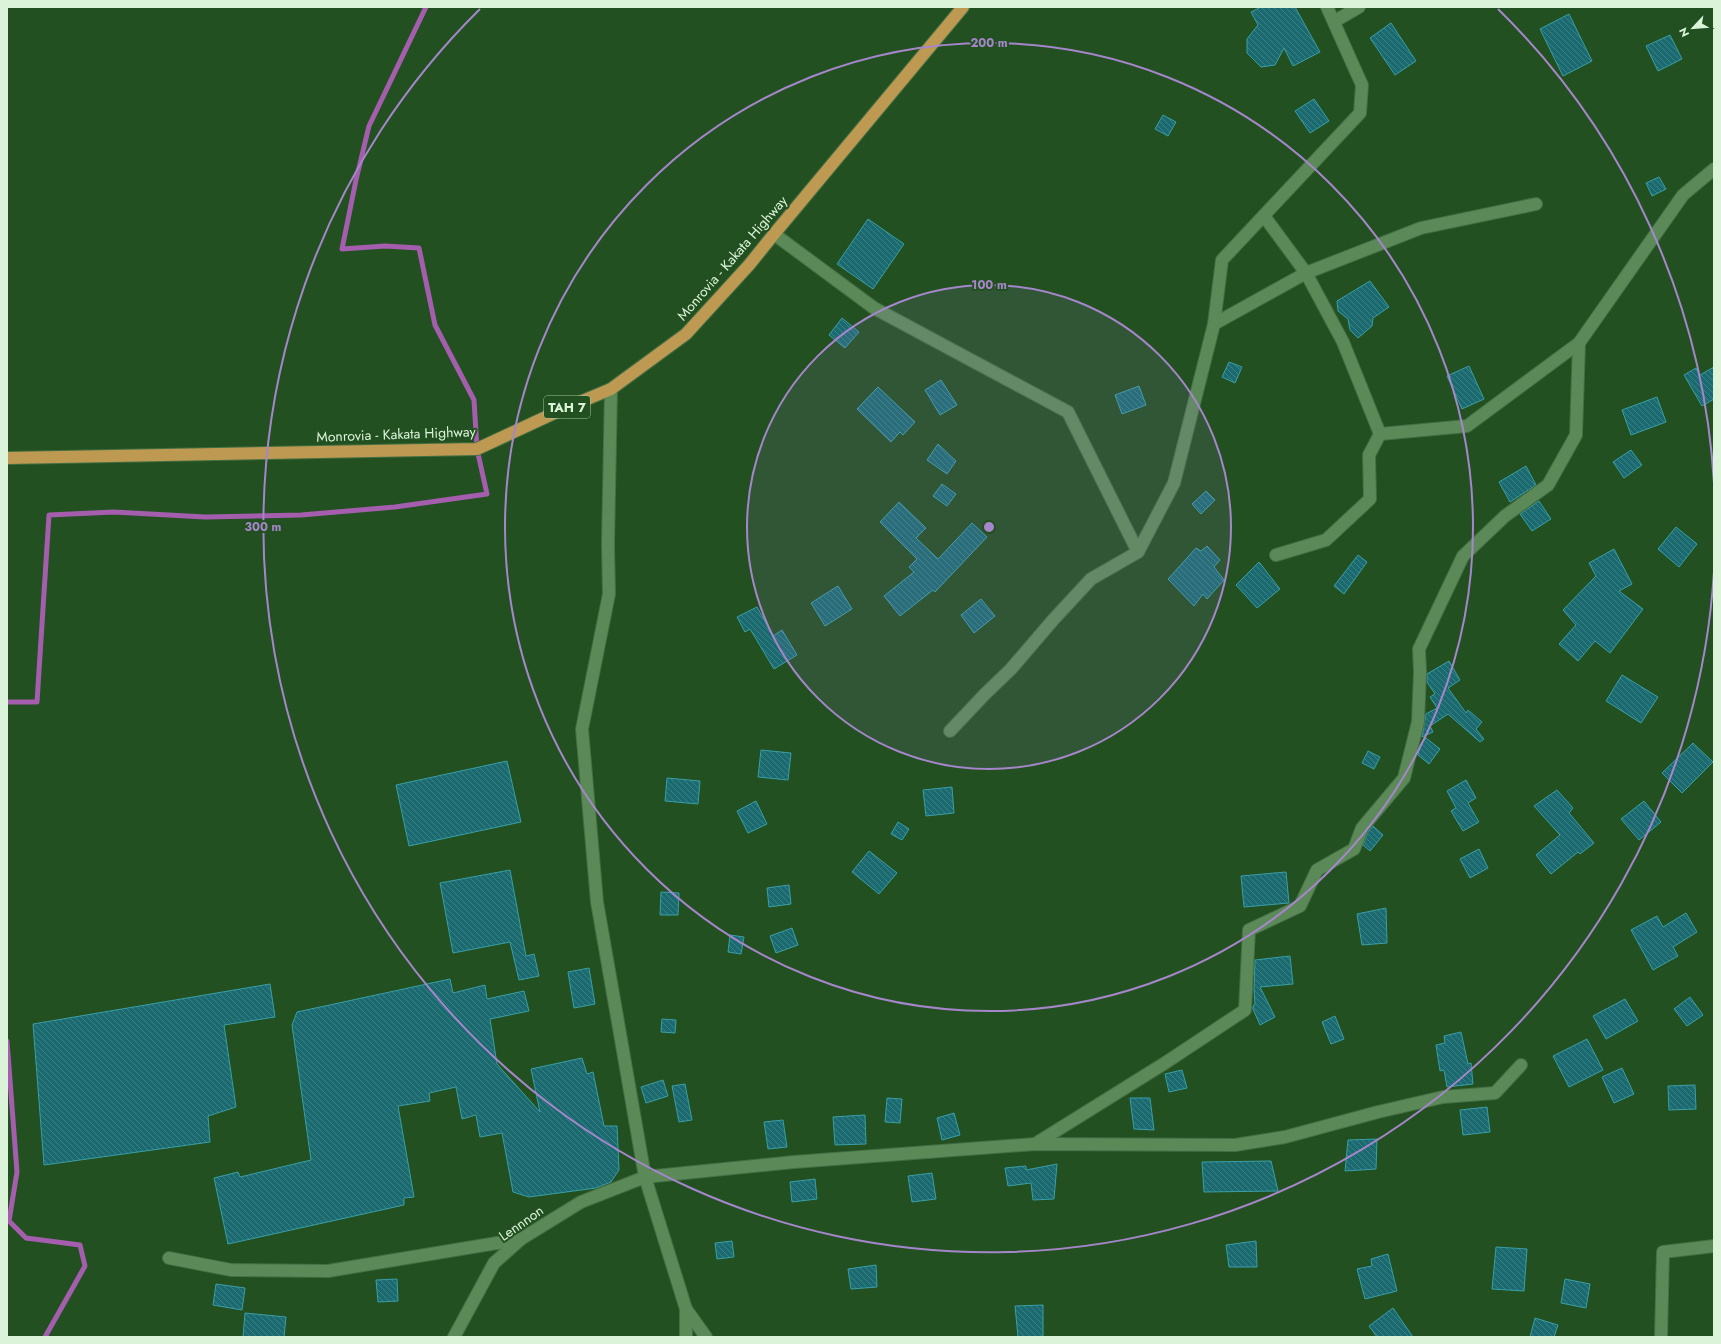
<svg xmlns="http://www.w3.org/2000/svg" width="1721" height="1344" viewBox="0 0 1721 1344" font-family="Jost,sans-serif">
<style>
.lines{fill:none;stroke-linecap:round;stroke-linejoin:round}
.stream{stroke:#a55dae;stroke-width:5}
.building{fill:url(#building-back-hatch);stroke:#3a9fa7}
.street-casing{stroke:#446e44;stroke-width:14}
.highway-casing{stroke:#446e44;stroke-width:14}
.street{stroke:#5b8a58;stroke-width:12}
.highway{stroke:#bd9952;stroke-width:12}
.ring{fill:none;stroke:#a686cb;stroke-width:2}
.labels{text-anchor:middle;stroke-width:4;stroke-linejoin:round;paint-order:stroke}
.shield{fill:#225021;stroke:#a4c3a2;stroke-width:1}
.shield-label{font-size:13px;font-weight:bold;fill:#dbf4d9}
.street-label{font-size:14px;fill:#dbf4d9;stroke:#225021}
.centre{fill:#a686cb;stroke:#225021;stroke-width:2}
.ring-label{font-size:12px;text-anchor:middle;font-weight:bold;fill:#a686cb;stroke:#225021;stroke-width:4;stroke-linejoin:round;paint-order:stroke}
</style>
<defs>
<pattern id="building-back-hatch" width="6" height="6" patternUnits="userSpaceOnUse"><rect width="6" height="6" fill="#1a6a70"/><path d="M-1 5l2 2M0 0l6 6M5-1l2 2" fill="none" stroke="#3b8084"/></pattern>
</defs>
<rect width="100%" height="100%" fill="#225021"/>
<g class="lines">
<g class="stream">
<polyline points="7,702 37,702 49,515 114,512 205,517 301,515 395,507 487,494 477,449 474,400 435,325 419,248 385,246 342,249 356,180 369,126 426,7"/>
<polyline points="7,1041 17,1172 9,1221 26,1238 80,1245 85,1266 45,1337"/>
</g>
</g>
<g class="building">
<polygon points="1261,7 1295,7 1320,52 1293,66 1284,48 1275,65 1261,67 1247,53 1247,39 1258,25 1251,12"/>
<polygon points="1569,14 1592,61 1563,76 1540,29"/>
<polygon points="1391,23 1416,61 1395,75 1370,38"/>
<polygon points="1670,35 1682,59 1658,71 1646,46"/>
<polygon points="1314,99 1329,121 1310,133 1295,111"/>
<polygon points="1163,115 1176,122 1168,136 1155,129"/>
<polygon points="1659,177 1666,189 1652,196 1646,183"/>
<polygon points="868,219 904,244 873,289 837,264"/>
<polygon points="1370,281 1389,307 1373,318 1372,326 1358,338 1350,330 1348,319 1338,311 1337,301"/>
<polygon points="842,318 859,332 845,348 829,335"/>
<polygon points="1229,362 1242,367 1235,383 1222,377"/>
<polygon points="1469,366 1484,399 1462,409 1447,376"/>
<polygon points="1714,367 1714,399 1702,406 1684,375 1696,368 1700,375"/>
<polygon points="941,380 957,405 940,415 925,390"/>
<polygon points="1139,386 1146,405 1122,414 1115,395"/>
<polygon points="878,387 915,422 903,435 900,432 891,442 857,409"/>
<polygon points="1657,397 1666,422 1631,435 1622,410"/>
<polygon points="938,444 956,461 947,474 927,460"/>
<polygon points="1631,450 1642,465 1624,478 1613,462"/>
<polygon points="1526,466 1536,485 1510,502 1499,482"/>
<polygon points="942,484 956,494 947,506 933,496"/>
<polygon points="1206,491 1215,500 1201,514 1192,504"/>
<polygon points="1539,501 1551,519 1532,531 1520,514"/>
<polygon points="899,502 926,528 916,538 938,559 972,523 987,537 935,592 933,590 900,616 884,596 914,572 909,567 917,559 880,522"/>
<polygon points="1676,527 1697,544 1679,567 1658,549"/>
<polygon points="1207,546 1220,560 1214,567 1224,580 1207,599 1203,594 1194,606 1168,579 1196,548 1201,551"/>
<polygon points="1614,549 1632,584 1619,591 1643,609 1610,653 1595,641 1578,661 1559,644 1576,625 1563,610 1596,576 1589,563"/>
<polygon points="1358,555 1367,562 1344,594 1334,586"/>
<polygon points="1259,562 1280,589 1257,608 1236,585"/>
<polygon points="838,586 852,609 825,626 811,603"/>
<polygon points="981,599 995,616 974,633 961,615"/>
<polygon points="757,607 773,636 782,630 797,655 774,669 750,629 745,632 737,617"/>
<polygon points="1449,661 1460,680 1448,688 1466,713 1468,710 1482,722 1476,729 1484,739 1480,742 1448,714 1430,726 1433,732 1422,737 1426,714 1437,708 1430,697 1435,694 1427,682 1427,674"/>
<polygon points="1622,675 1658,697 1641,723 1606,701"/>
<polygon points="1426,738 1440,749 1429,764 1418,755 1420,745"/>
<polygon points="1693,743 1713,762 1682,793 1662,773"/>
<polygon points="761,750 791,753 788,780 758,777"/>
<polygon points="1368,751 1380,757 1374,769 1362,763"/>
<polygon points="507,761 521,822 409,846 396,785"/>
<polygon points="667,778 700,781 698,804 665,801"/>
<polygon points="1466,780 1476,798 1468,803 1479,822 1463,831 1451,811 1456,808 1447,791"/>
<polygon points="952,787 954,813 926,816 923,790"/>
<polygon points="1557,790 1573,808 1569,813 1594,843 1580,854 1578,852 1551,874 1536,855 1560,835 1534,806"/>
<polygon points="756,801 767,824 748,833 737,811"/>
<polygon points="1644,801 1661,822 1639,840 1621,819"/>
<polygon points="898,822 909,829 902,840 891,834"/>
<polygon points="1373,826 1383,835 1370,851 1363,845 1368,832"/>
<polygon points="1479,849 1488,868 1470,878 1460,859"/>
<polygon points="869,851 897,873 879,894 852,872"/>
<polygon points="510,870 526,956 534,954 539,976 519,980 510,942 453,953 440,883"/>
<polygon points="1286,872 1289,903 1244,907 1241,876"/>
<polygon points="789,885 791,904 769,907 767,888"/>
<polygon points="661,892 679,893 678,915 660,915"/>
<polygon points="1386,908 1387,943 1362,945 1357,914"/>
<polygon points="1686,913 1697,932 1673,947 1678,956 1653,970 1631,930 1657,916 1663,927"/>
<polygon points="792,928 798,945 776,953 770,936"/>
<polygon points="730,935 744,937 741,954 728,952"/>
<polygon points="1290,956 1293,984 1260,987 1275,1017 1260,1025 1253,1009 1253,1006 1255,1004 1254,990 1255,960"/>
<polygon points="589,968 595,1004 574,1008 568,972"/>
<polygon points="450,979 453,993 485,985 487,999 524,991 529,1011 490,1019 497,1064 540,1112 531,1069 582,1058 587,1074 593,1072 604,1126 617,1126 619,1170 611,1182 596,1188 529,1197 513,1192 502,1133 480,1137 476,1115 462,1119 456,1087 429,1093 430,1101 398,1106 414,1197 404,1198 404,1205 228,1244 214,1178 238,1172 240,1177 311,1160 292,1025 297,1012"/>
<polygon points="270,984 275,1017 224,1025 236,1107 208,1116 210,1142 44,1165 33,1024"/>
<polygon points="1690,997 1703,1015 1687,1026 1674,1009"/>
<polygon points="1625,999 1638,1021 1606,1039 1593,1016"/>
<polygon points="1335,1016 1344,1039 1331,1044 1322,1022"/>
<polygon points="662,1019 676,1020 675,1033 661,1032"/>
<polygon points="1461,1032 1468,1064 1471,1063 1473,1084 1447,1087 1444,1070 1440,1071 1436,1045 1445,1043 1444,1036"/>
<polygon points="1587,1039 1603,1070 1569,1087 1553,1056"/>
<polygon points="1622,1068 1634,1094 1614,1103 1602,1077"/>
<polygon points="1182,1070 1187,1088 1169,1092 1165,1074"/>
<polygon points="663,1080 668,1096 646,1103 641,1087"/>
<polygon points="685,1084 692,1120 679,1122 672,1086"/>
<polygon points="1695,1085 1696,1109 1669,1110 1668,1086"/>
<polygon points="887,1098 902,1099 900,1123 885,1122"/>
<polygon points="1130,1098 1150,1098 1154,1130 1134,1129"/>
<polygon points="1487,1107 1490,1132 1463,1135 1460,1110"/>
<polygon points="954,1113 960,1135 942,1140 937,1118"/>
<polygon points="865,1115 866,1144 835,1145 833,1117"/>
<polygon points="783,1120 787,1147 768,1149 764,1122"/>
<polygon points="1377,1139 1376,1169 1345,1171 1348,1140"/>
<polygon points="1271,1161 1278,1191 1204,1192 1202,1162"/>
<polygon points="1057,1164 1054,1199 1033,1200 1031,1183 1008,1186 1005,1168 1026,1166 1026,1170"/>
<polygon points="932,1173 936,1199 912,1202 908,1176"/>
<polygon points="815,1179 817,1199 792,1202 790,1182"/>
<polygon points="732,1241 734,1257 717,1259 715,1243"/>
<polygon points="1256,1241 1257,1267 1229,1267 1226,1245"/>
<polygon points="1496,1247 1527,1249 1524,1291 1492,1289"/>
<polygon points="1388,1254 1397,1291 1365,1299 1357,1269 1372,1266 1371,1259"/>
<polygon points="876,1265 877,1287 851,1289 848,1269"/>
<polygon points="397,1279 398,1301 378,1302 376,1280"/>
<polygon points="1565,1279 1590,1284 1586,1308 1561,1303"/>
<polygon points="216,1284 245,1288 242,1310 213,1305"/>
<polygon points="1043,1305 1043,1337 1018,1337 1015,1306"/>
<polygon points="1393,1308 1413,1337 1377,1337 1369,1326"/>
<polygon points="245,1313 286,1317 284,1337 243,1337"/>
<polygon points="1535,1318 1558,1325 1554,1337 1530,1337"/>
</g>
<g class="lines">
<g class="street-casing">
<g id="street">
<polyline points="1335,21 1359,7"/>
<polyline points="1264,216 1306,273 1343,342 1380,434"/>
<polyline points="774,234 874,308 1068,412 1138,552"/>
<polyline points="1214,324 1306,273 1421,228 1536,204"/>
<polyline points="611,389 608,544 609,594 582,729 597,902 645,1177 686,1309 686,1337"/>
<polyline points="1276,555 1326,540 1370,499 1369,455 1380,434 1467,426 1579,343 1683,195 1714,169"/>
<polyline points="950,731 985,694 1011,669 1053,620 1091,579 1138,552 1174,483 1214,324 1222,260 1360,113 1362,85 1327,7"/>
<polyline points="1035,1144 1165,1063 1245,1010 1249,930 1300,906 1317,870 1354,849 1362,828 1404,778 1418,722 1420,672 1419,649 1463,556 1505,516 1548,485 1576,435 1579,343"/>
<polyline points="169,1258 231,1270 328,1271 521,1239"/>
<polyline points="686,1309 706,1337"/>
<polyline points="454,1337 494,1263 521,1239 581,1202 645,1177 794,1162 1035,1144 1235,1145 1285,1137 1378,1112 1443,1097 1495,1093 1521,1065"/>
<polyline points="1661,1337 1663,1252 1714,1246"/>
</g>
</g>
<g class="highway-casing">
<polyline id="highway" points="7,458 477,449 561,410 611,389 686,334 749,265 774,234 963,7"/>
</g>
<use href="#street" class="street"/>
<use href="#highway" class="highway"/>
</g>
<circle cx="989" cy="527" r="242" fill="#a686cb" fill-opacity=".12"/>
<g class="ring">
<circle cx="989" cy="527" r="242"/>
<circle cx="989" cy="527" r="484"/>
<path d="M1714 571A726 726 0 1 1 480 9M1498 9A726 726 0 0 1 1714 483"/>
</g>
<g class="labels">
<rect class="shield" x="544" y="396" width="46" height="22" rx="3"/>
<g class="shield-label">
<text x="567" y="412">TAH 7</text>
</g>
<g class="street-label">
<text transform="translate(732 258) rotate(-49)" y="5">Monrovia - Kakata Highway</text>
<text transform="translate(396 434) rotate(-2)" y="5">Monrovia - Kakata Highway</text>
<text transform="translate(521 1223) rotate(-35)" y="5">Lennnon</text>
</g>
</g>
<circle cx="989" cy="527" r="6" class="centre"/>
<g class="ring-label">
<text x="989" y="47">200 m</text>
<text x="989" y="289">100 m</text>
<text x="263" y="531">300 m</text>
</g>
<rect width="1721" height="1344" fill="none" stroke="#dbf4d9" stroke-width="16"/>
<g transform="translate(1693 28) rotate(244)" stroke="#225021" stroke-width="3" paint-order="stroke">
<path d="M0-3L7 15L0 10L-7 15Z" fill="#dbf4d9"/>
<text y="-6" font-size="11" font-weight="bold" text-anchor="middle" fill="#dbf4d9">N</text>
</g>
</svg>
